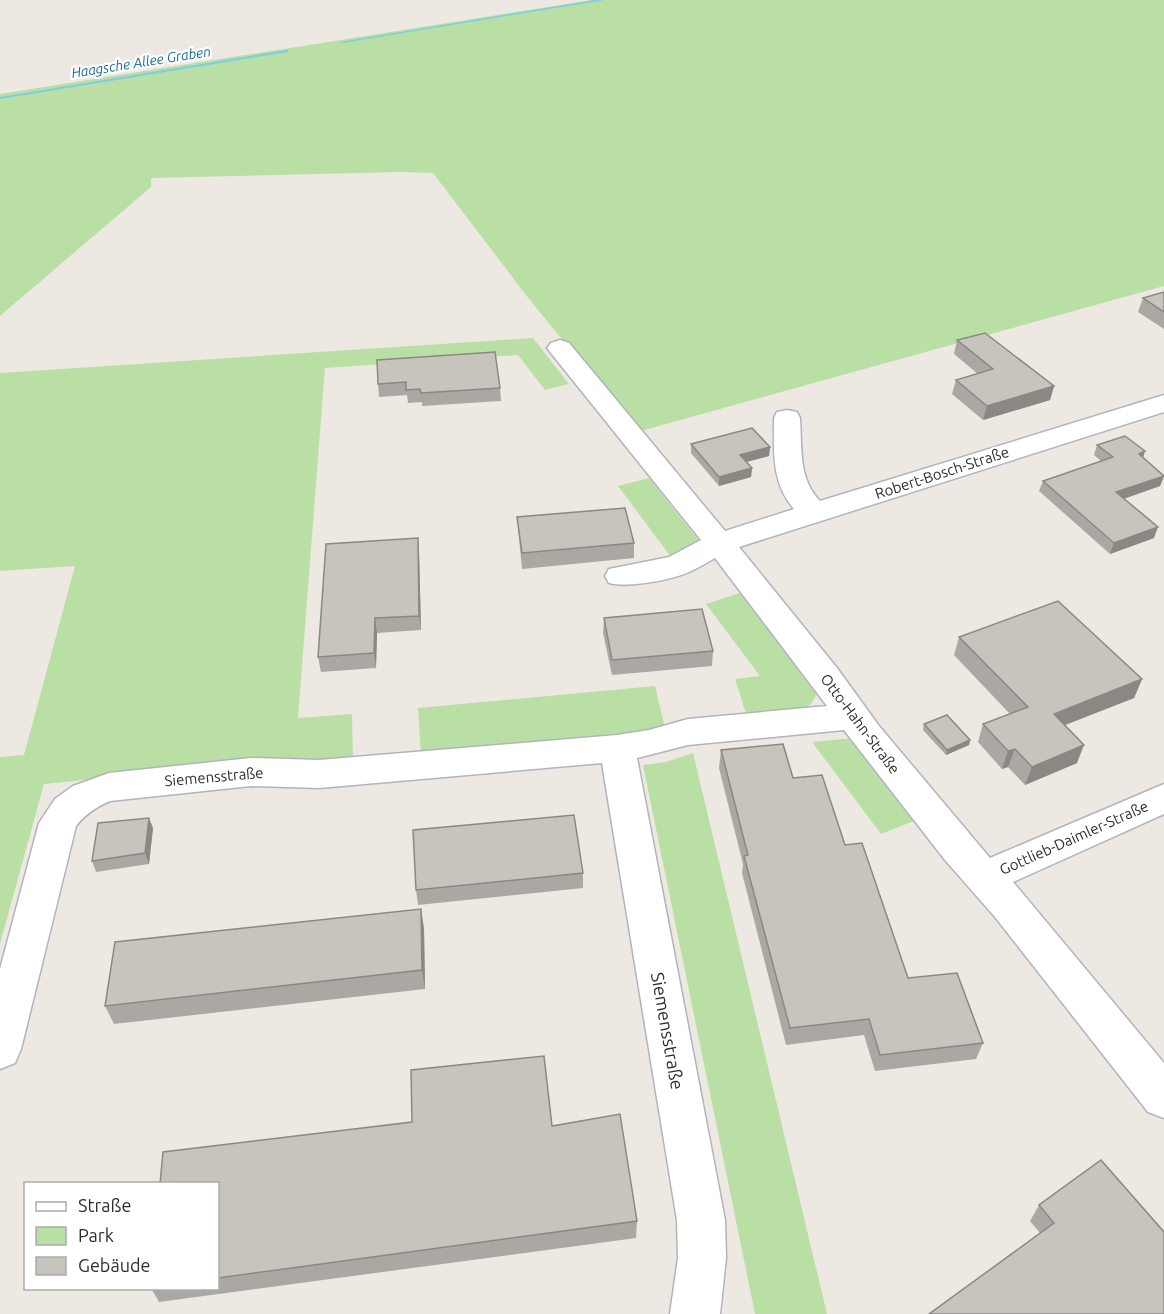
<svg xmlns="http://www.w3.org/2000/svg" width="1164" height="1314" viewBox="0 0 1164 1314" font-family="Ubuntu,sans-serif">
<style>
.green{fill:#b9dfa4}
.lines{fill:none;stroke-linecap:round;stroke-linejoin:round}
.stream{fill:#7fcce5;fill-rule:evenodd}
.minor-casing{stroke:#b2b4bd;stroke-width:3}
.minor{fill:#fff;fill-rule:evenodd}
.wall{fill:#aba8a3}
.shaded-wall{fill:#8b8884}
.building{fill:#c7c3bd;stroke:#8b8884;stroke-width:1.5}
.labels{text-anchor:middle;stroke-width:4.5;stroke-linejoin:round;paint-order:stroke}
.far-water-label{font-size:14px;font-style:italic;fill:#1a6d96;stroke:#fff}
.street-label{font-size:15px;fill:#2e2e2e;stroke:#fff}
.near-street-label{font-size:18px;fill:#2e2e2e;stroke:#fff}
</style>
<rect width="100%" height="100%" fill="#eee8e2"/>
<g class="green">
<polygon points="592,0 1164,0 1164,286 637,432 526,295 433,173 401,172 151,178 151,187 0,316 0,94"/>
<polygon points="533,338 569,384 545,390 518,355 325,368 298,718 352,714 353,761 266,762 44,784 0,944 0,757 24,755 75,566 0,571 0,373"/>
<polygon points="649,478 704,547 671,557 618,486"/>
<path d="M740 593 816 691C817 717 766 715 747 717L735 679 760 676 706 604Z"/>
<polygon points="655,686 665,728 650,732 421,754 418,708"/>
<polygon points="855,738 919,819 881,834 812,742"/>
<polygon points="693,753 827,1314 755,1314 643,765 666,762"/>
</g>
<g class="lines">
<g class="stream">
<polygon points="595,0 605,0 342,43 340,42"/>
<polygon points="286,50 288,50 288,52 0,99 0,97"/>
</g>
<g class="minor-casing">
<path id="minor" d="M560 340 569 343 725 531 794 509C771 483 774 451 774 418L777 412 787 410 797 412 800 418C802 448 798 479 820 501L1164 395V412L739 547 837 668 879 726 990 858 1164 784V814L1013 882 1164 1063V1118L1148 1112 995 917 945 860 844 730 688 745 637 758 725 1220 726 1258 720 1314H670L678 1258 677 1220 602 763 319 788 251 786 110 801C96 807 85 814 76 826L21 1049 15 1063 0 1069V969L39 823 55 799 73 786 109 773 251 758 319 760 617 735 649 730 688 719 827 706 715 558C706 563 698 568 689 572 672 580 627 588 609 583L605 576 609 569 669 557 701 540 551 353 547 348 551 343Z"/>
</g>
<use href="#minor" class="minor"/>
</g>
<g class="wall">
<polygon points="1164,292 1164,329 1138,312 1143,298"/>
<polygon points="957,340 1054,386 1050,400 983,420 952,394 956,380 978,374 954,354"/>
<polygon points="377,360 500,388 501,401 422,406 422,402 408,403 407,395 379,397 378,384"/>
<polygon points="691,444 770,447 769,456 746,462 752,468 751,477 719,486 691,453"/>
<polygon points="1097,445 1143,457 1164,476 1160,486 1123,499 1154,538 1110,554 1039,491 1043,481 1101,461 1094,455"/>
<polygon points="517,517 634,543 634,558 522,569"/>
<polygon points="419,552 421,630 377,633 376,668 321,672 318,657"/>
<polygon points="604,618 713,651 712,666 612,675 603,633"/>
<polygon points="959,637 1142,679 1134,698 1065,725 1077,763 1025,785 1008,767 1002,769 978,742 983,724 1010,714 954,655"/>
<polygon points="924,724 970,740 969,745 946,755 923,730"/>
<polygon points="721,750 793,778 845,845 908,978 983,1043 976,1059 875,1071 864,1035 786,1045 742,873 743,864 719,768"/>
<polygon points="153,828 149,864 96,872 92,861"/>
<polygon points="583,873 583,888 418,905 416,890"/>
<polygon points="424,928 425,989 114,1024 105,1006"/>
<polygon points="552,1126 637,1221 636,1238 159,1302 151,1288 218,1288 218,1184"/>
<polygon points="1039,1205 1164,1232 1040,1233 1030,1221"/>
</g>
<g class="shaded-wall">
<polygon points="1054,386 1050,400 983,420 987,406"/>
<polygon points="770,447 769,456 739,464 740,455"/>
<polygon points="1145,451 1142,462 1139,454"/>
<polygon points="752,468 751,477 719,486 719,477"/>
<polygon points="1164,476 1160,486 1112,503 1116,492"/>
<polygon points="1158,527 1154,538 1110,554 1114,543"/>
<polygon points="418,538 419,552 421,630 419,616"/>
<polygon points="375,618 377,633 376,668 374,653"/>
<polygon points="1142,679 1134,698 1047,732 1054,714"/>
<polygon points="970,740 969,745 946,755 947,750"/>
<polygon points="1084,745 1077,763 1025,785 1032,767"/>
<polygon points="1015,749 1008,767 1002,769 1008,751"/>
<polygon points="149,818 153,828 149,864 145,853"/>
<polygon points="421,909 424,928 425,989 422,970"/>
</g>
<g class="building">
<polygon points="1164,292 1164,312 1143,298"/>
<polygon points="985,333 1054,386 987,406 956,380 993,369 957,340"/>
<polygon points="495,352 500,388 421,393 420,389 406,390 406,382 378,384 377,360"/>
<polygon points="752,428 770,447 740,455 752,468 719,477 691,444"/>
<polygon points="1125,436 1145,451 1139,454 1164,476 1116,492 1158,527 1114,543 1043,481 1113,457 1097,445"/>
<polygon points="625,508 634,543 522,553 517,517"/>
<polygon points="418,538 419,616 375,618 374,653 318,657 326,544"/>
<polygon points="1058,601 1142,679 1054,714 1084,745 1032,767 1015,749 1008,751 983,724 1028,707 959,637"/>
<polygon points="702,609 713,651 612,660 604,618"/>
<polygon points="947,715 970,740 947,750 924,724"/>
<polygon points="783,744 793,778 822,775 845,845 862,843 908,978 957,973 983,1043 880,1055 869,1019 790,1028 744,856 748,855 721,750"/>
<polygon points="574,815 583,873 416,890 413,830"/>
<polygon points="149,818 145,853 92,861 98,823"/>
<polygon points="421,909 422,970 105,1006 115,942"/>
<polygon points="544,1056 552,1126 620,1114 637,1221 218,1278 218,1184 160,1184 163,1152 412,1122 411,1070"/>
<polygon points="1101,1160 1164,1232 1164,1314 929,1314 1054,1223 1039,1205"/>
</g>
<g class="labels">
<g class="far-water-label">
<text transform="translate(141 62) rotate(-9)" y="5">Haagsche Allee Graben</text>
</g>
<g class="street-label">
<text transform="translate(942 473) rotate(-18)" y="5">Robert-Bosch-Straße</text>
<text transform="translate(860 724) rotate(53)" y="5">Otto-Hahn-Straße</text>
<text transform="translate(214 777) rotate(-5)" y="5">Siemensstraße</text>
<text transform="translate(1074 838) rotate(-24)" y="5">Gottlieb-Daimler-Straße</text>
</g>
<g class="near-street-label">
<text transform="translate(667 1031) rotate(80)" y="6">Siemensstraße</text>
</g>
</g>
<rect x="24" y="1182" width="195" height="108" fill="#ffffff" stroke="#ababab" stroke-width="1.5"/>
<rect x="36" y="1202" width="30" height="9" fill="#ffffff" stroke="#ababab" stroke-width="1.5"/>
<text x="78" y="1212" font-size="18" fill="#2e2e2e">Straße</text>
<rect x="36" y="1227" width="30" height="18" fill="#b9dfa4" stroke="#ababab" stroke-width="1.5"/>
<text x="78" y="1242" font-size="18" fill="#2e2e2e">Park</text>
<rect x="36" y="1257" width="30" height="18" fill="#c7c3bd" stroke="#ababab" stroke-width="1.5"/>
<text x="78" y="1272" font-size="18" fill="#2e2e2e">Gebäude</text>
</svg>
